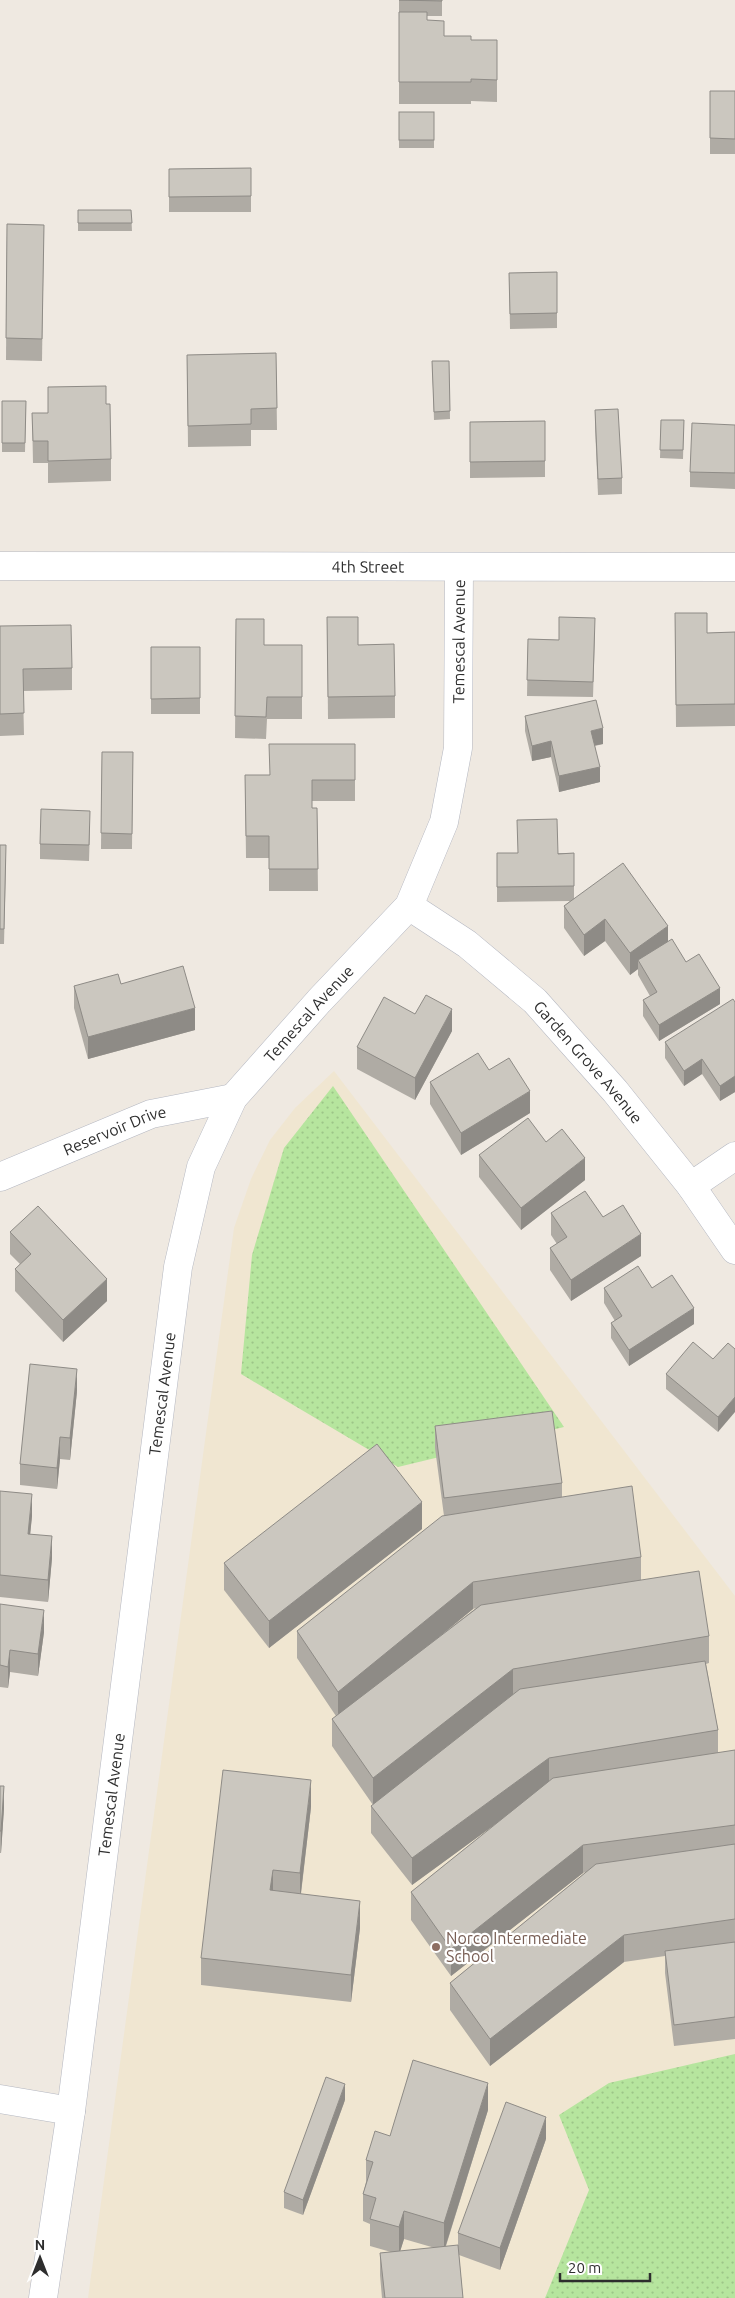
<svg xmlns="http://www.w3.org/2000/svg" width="735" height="2298" viewBox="0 0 735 2298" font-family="Ubuntu,sans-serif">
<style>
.education{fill:#f0e6d1}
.grass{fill:url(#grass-dots)}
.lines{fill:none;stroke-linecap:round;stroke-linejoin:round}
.minor-casing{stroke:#b4b7c1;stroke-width:29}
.minor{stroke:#fff;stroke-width:28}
.wall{fill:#afaba4;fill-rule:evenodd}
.shaded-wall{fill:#8e8b86}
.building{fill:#cbc7bf;stroke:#8e8b86}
.education-dot{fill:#8d6e63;stroke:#fff;stroke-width:2}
.labels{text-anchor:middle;stroke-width:4.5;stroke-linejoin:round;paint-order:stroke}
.street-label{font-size:16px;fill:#2e2e2e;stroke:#fff}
.education-label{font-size:16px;fill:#785e54;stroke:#fff;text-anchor:start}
</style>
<defs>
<pattern id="grass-dots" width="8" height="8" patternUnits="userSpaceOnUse" patternTransform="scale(1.25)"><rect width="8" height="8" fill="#b6e59e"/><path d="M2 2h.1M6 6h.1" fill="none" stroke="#9dc588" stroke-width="1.8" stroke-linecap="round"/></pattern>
</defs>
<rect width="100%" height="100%" fill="#efe9e1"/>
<polygon class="education" points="334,1071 735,1596 735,2298 88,2298 234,1228 251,1179 270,1140 295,1108"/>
<g class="grass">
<polygon points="333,1086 564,1427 398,1467 241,1374 252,1255 284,1148"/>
<polygon points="735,2054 735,2298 545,2298 589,2190 559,2115 609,2083"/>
</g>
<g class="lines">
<g class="minor-casing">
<g id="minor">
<path id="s1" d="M0 566 735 567"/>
<path id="s2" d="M409 906 467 944 535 1001 615 1091 691 1186 735 1250"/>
<path id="s3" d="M0 1177 151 1114 233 1098"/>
<polyline points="691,1186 735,1156"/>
<polyline points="0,2099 71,2111"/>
<path id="s4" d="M43 2298 71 2111 178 1267 201 1167 233 1098 319 1001 409 906 444 822 458 748 459 568"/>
</g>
</g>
<use href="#minor" class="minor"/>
</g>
<g class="wall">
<polygon points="399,0 442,0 442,16 427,16 427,20 444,36 471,40 497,40 497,102 471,101 471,104 399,104"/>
<polygon points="735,91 735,154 710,154 710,138"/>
<rect x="399" y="112" width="35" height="36"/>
<polygon points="251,168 251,212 169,212 169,169"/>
<polygon points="78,210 131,210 132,231 78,231"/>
<polygon points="7,224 44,225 42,361 6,360"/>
<polygon points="557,272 557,328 510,329 509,273"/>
<polygon points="276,353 277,430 251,430 251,446 188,447 187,355"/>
<polygon points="432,361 449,361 450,419 434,420"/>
<polygon points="2,401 26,401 25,452 2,452"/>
<polygon points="106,404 111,459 111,481 48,483 48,463 33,463 32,413 48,413"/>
<polygon points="595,410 622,478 622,494 598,495 595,426"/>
<polygon points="661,420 684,420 683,459 660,458"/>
<polygon points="545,421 545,477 470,478 470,422"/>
<polygon points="735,425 735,489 690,487 690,472"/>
<polygon points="675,613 707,633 735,632 735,726 676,727"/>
<polygon points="327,617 358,645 395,696 395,718 328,719"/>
<polygon points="236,619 264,645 302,645 302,719 267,719 266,739 235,738"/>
<polygon points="0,626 72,668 72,690 23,691 24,735 0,736"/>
<polygon points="595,633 593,697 527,696 528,639 559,640"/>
<rect x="151" y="647" width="49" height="67"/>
<polygon points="525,716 603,744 595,746 600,782 559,792 551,757 532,761 525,731"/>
<polygon points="355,744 355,801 312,801 312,808 317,808 318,891 269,891 269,858 246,858 245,775 269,775"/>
<polygon points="102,752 133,752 132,849 101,849"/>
<polygon points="90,826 89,861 40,859 40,844"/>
<polygon points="0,845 6,861 4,944 0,944"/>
<polygon points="497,853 574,853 574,898 668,941 686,962 720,1004 659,1041 643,1016 643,1000 650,996 638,975 638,969 630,975 605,941 584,956 564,928 564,906 570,901 497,902"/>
<polygon points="121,984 195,1030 88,1059 74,1008 74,986"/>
<polygon points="735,1002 735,1092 720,1101 702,1074 684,1086 665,1058 665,1042"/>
<polygon points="415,1014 452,1031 415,1100 357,1069 357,1047"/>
<polygon points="489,1070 530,1113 461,1155 430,1104 430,1082"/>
<polygon points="546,1142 585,1180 521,1230 479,1177 479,1155"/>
<polygon points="551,1213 603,1217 641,1256 571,1301 550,1270 550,1248 557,1244 551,1235"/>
<polygon points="10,1232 107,1301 63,1342 15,1291 15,1269 20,1264 10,1254"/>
<polygon points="604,1288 652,1288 694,1324 629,1366 611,1338 611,1323 615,1321 604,1303"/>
<polygon points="728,1343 718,1432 666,1389 666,1374 713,1359"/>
<polygon points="77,1391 70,1460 60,1459 57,1489 20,1485 20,1464"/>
<path d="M435 1426 562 1483V1497L641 1557V1580L709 1636V1663L706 1664 718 1730V1753L735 1750V2039L674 2046 665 1973V1956L624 1962 490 2066 450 2010V1983L586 1872 583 1873 451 1976 411 1920V1892L501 1820 412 1885 371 1833V1806L373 1805 332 1746V1719L336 1716 297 1658V1631L444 1516 435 1448ZM476 1608 441 1635 473 1609Z"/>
<polygon points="0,1491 32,1516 30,1534 52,1558 48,1602 0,1597"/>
<polygon points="422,1529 269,1648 224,1590 224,1563"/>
<polygon points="0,1604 44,1632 38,1676 10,1672 8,1688 0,1687"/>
<polygon points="0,1786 4,1808 1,1853 0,1853"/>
<polygon points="311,1807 301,1894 360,1928 351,2002 201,1985 201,1958"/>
<polygon points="345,2100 303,2215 284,2208 284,2192"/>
<path d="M488 2110 446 2246 458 2249V2233L546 2139 500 2270 459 2255 463 2298H382L380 2275V2253L391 2252 370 2246V2224L363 2221V2194L366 2182V2160L390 2136ZM404 2239 435 2248 400 2251Z"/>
</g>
<g class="shaded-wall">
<polygon points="603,728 603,744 591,746 591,731"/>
<polygon points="551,741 551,757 532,761 532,746"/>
<polygon points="600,767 600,782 559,792 559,776"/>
<polygon points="605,919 605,941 584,956 584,935"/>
<polygon points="668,926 668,947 638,960 638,969 630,975 630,953"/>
<polygon points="720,988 720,1004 659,1041 659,1025"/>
<polygon points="195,1008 195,1030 88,1059 88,1037"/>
<polygon points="452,1009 452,1031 415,1100 415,1078"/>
<polygon points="702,1059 702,1074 684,1086 684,1071"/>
<polygon points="735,1076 735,1092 720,1101 720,1086"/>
<polygon points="530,1091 530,1113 461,1155 461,1133"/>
<polygon points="585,1158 585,1180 521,1230 521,1208"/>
<polygon points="641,1234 641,1256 571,1301 571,1280"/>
<polygon points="107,1279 107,1301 63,1342 63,1320"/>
<polygon points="694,1308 694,1324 629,1366 629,1350"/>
<polygon points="77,1369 77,1391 70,1460 70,1438"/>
<polygon points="735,1397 735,1412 718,1432 718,1417"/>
<polygon points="60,1437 60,1459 57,1489 57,1468"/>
<polygon points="32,1494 32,1516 28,1556 28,1534"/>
<polygon points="422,1502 422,1529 269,1648 269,1621"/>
<polygon points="52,1536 52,1558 48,1602 48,1580"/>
<polygon points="473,1582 473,1609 338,1720 338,1692"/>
<polygon points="44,1610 44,1632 38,1676 38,1654"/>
<polygon points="10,1650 10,1672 8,1688 8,1667"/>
<polygon points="513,1669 513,1696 373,1805 373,1778"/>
<polygon points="549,1758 549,1785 412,1885 412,1858"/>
<polygon points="311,1780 311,1807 300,1900 300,1873"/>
<polygon points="4,1786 4,1808 1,1853 1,1831"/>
<polygon points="583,1845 583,1873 451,1976 451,1949"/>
<polygon points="273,1870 273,1897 270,1890"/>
<polygon points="360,1901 360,1928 351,2002 351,1975"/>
<polygon points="624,1935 624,1962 490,2066 490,2039"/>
<polygon points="488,2083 488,2110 444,2251 444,2223"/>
<polygon points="345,2084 345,2100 303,2215 303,2200"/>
<polygon points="546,2117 546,2139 500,2270 500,2248"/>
<polygon points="404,2211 404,2239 399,2255 399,2227"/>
</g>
<g class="building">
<polygon points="399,0 442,0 442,1"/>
<polygon points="399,12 427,12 427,20 444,21 444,36 471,36 471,40 497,40 497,80 471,79 471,82 399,82"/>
<polygon points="710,91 735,91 735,139 710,138"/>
<rect x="399" y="112" width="35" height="28"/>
<polygon points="251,168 251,196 169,197 169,169"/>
<polygon points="78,210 131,210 132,223 78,223"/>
<polygon points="7,224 44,225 42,339 6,338"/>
<polygon points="557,272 557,313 510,314 509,273"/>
<polygon points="276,353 277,408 251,409 251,424 188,426 187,355"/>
<polygon points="432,361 449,361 450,411 434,412"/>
<polygon points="106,386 106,404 110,404 111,459 48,461 48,441 33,441 32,413 48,413 48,387"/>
<polygon points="2,401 26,401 25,443 2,443"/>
<polygon points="618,409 622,478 598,479 595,410"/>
<polygon points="661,420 684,420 683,450 660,450"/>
<polygon points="545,421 545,461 470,462 470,422"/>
<polygon points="692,423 735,425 735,473 690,472"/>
<polygon points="675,613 707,613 707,633 735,632 735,704 676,705"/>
<polygon points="327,617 358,617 358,645 394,644 395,696 328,697"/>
<polygon points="559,617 595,618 593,682 527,680 528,639 559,640"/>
<polygon points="236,619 264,619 264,645 302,645 302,697 267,697 266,717 235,716"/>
<polygon points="71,625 72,668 23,669 24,713 0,714 0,626"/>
<polygon points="151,647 200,647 200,698 151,699"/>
<polygon points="596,700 603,728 591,731 600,767 559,776 551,741 532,746 525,716"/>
<polygon points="269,744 355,744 355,780 312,780 312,808 317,808 318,869 269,869 269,836 246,836 245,775 270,775"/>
<polygon points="102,752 133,752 132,834 101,833"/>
<polygon points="41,809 90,811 89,845 40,844"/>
<polygon points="557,819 558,854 574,853 574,886 497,887 497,853 518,853 517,820"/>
<polygon points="0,845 6,845 4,929 0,929"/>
<polygon points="623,863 668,926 630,953 605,919 584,935 564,906"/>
<polygon points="672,939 686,962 699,954 720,988 659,1025 643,1000 657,992 638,960"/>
<polygon points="183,966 195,1008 88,1037 74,986 118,974 121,984"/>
<polygon points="426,995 452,1009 415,1078 357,1047 384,997 415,1014"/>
<polygon points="733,999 735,1002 735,1076 720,1086 702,1059 684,1071 665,1042"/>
<polygon points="478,1053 489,1070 509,1058 530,1091 461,1133 430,1082"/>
<polygon points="528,1118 546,1142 562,1129 585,1158 521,1208 479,1155"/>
<polygon points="585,1191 603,1217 623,1205 641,1234 571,1280 550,1248 567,1237 551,1213"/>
<polygon points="38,1206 107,1279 63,1320 15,1269 31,1254 10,1232"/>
<polygon points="638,1266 652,1288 672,1275 694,1308 629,1350 611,1323 622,1316 604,1288"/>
<polygon points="693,1342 713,1359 728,1343 735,1349 735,1397 718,1417 666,1374"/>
<polygon points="30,1364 77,1369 70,1438 60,1437 57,1468 20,1464"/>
<polygon points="552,1411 562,1483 444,1498 435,1426"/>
<polygon points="377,1444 422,1502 269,1621 224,1563"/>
<polygon points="632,1486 641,1557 473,1582 338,1692 297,1631 442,1516"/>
<polygon points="0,1491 32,1494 28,1534 52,1536 48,1580 0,1575"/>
<polygon points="699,1571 709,1636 513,1669 373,1778 332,1719 481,1605"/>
<polygon points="0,1604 44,1610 38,1654 10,1650 8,1667 0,1665"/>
<polygon points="705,1661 718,1730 549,1758 412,1858 371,1806 520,1689"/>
<polygon points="735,1750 735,1825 583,1845 451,1949 411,1892 553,1778"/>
<polygon points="223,1770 311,1780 300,1873 273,1870 270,1890 360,1901 351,1975 201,1958"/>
<polygon points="0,1786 4,1786 1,1831 0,1831"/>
<polygon points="735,1844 735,1919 624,1935 490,2039 450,1983 596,1864"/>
<polygon points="735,1942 735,2017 674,2025 665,1951"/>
<polygon points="413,2060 488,2083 444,2223 404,2211 399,2227 370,2219 376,2198 363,2194 373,2162 366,2160 375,2131 390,2136"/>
<polygon points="326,2077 345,2084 303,2200 284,2192"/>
<polygon points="506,2102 546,2117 500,2248 458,2233"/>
<polygon points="458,2245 463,2298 385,2298 380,2253"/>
</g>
<circle class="education-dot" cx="436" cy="1947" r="5"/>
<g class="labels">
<g class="street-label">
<text dy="6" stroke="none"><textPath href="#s1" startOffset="368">4th Street</textPath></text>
<text dy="6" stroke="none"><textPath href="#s4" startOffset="1752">Temescal Avenue</textPath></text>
<text dy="6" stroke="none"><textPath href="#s4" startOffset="1332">Temescal Avenue</textPath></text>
<text dy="6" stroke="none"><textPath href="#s2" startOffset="239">Garden Grove Avenue</textPath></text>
<text dy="6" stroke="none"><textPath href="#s3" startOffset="124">Reservoir Drive</textPath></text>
<text dy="6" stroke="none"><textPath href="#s4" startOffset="912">Temescal Avenue</textPath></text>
<text dy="6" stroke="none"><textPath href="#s4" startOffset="508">Temescal Avenue</textPath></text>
</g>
<g class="education-label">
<text x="446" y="1944">Norco Intermediate<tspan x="446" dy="18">School</tspan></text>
</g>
</g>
<g transform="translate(40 2258)" stroke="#ffffff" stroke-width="4" paint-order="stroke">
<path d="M0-4L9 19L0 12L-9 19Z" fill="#2e2e2e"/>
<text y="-8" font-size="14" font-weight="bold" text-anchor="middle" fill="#2e2e2e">N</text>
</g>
<path d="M560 2273v8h90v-8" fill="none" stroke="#2e2e2e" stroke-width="2.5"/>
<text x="568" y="2273" font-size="15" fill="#2e2e2e" stroke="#ffffff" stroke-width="4" paint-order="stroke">20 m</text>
</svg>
